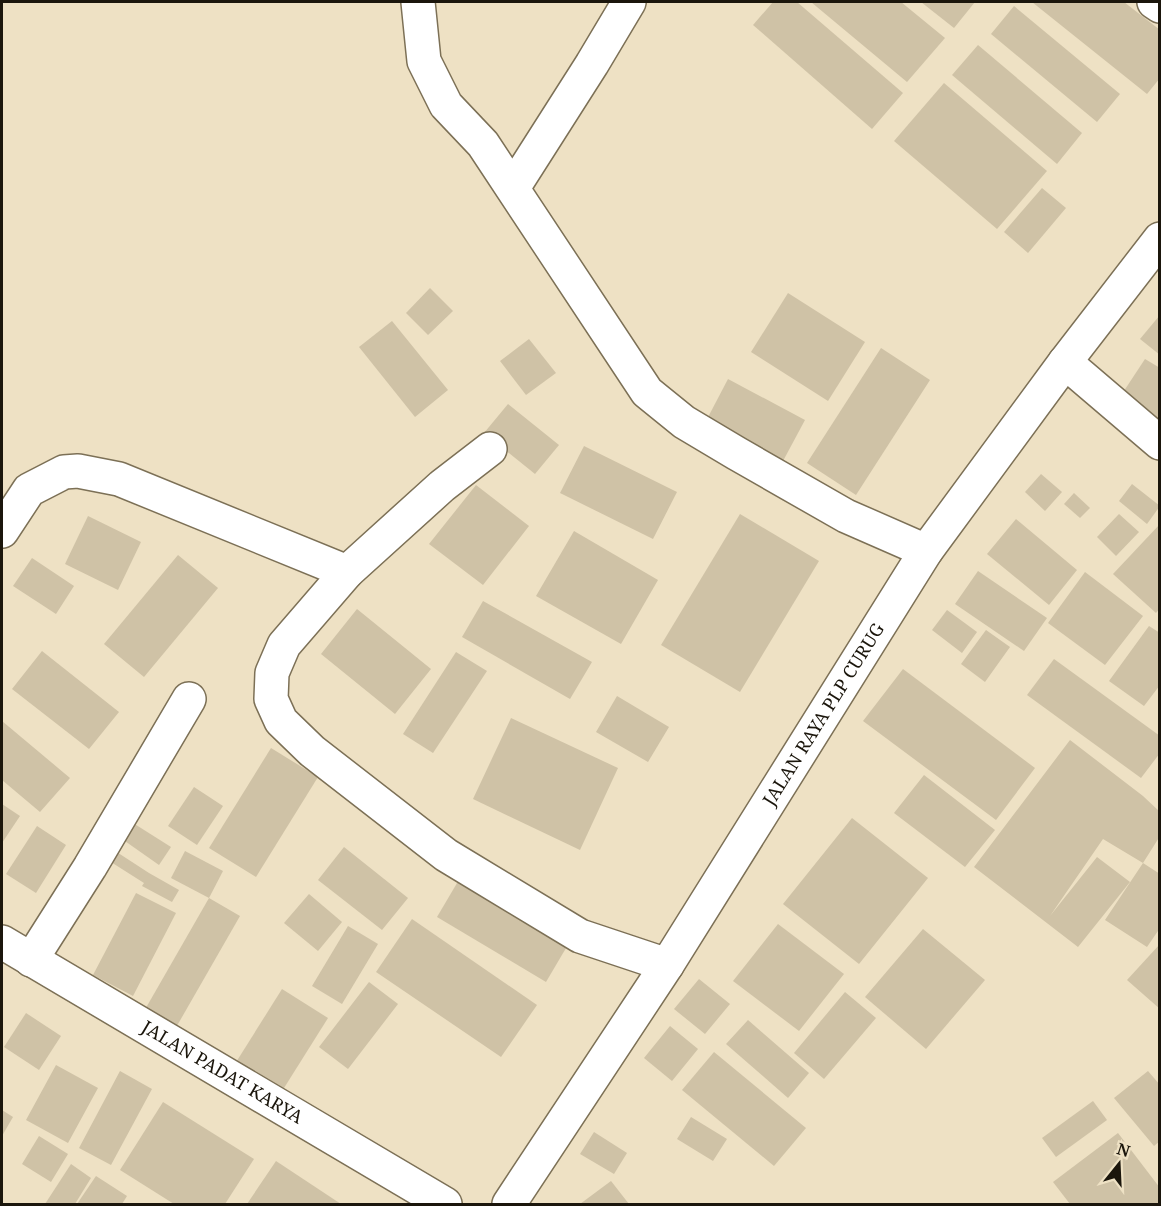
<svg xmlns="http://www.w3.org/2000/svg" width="1161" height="1206" viewBox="0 0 1161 1206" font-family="'Noto Serif',serif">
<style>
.building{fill:#cfc2a6}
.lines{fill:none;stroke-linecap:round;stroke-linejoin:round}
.street-casing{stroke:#7c7056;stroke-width:36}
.secondary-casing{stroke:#7c7056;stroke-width:36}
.primary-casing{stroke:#7c7056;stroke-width:36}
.street{stroke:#fff;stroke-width:33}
.secondary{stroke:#fff;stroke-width:33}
.primary{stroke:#fff;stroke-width:33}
.labels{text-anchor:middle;stroke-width:4.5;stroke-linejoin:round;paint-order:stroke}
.street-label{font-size:18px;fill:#1b160c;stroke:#eee1c4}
</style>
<rect width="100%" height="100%" fill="#eee1c4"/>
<g class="building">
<polygon points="773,2 797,2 903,93 872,129 753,25"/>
<polygon points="811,2 901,2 945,38 907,82"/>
<polygon points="921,2 975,2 954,28"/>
<polygon points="1032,2 1124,2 1160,30 1160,78 1147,94"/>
<polygon points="1014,6 1120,94 1097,122 991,34"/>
<polygon points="978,45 1082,133 1057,164 952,75"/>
<polygon points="944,83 1047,171 997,229 894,141"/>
<polygon points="1042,188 1066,208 1028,253 1004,232"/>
<polygon points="430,288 453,311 428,335 406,313"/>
<polygon points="788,293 865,342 828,401 751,352"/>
<polygon points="1160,315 1160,355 1140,339"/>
<polygon points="392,321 448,390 415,417 359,347"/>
<polygon points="529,339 556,373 526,395 500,361"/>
<polygon points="881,348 930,380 856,495 807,463"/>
<polygon points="1145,359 1160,368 1160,417 1155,423 1118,400"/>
<polygon points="728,379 805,420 783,461 706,421"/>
<polygon points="508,404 559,445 535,474 484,433"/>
<polygon points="584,446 677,492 653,539 560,493"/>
<polygon points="1041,474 1062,492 1045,511 1025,492"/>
<polygon points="1132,484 1160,506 1147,524 1119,501"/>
<polygon points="476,485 529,526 483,585 429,544"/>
<polygon points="1074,493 1090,508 1080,518 1064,504"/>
<polygon points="740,514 819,561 740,692 661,645"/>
<polygon points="1119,514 1139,532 1116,556 1097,537"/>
<polygon points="88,516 141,542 118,590 65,564"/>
<polygon points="1016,519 1077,570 1049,605 987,554"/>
<polygon points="1160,524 1160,608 1156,613 1113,574"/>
<polygon points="574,531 658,580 621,644 536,596"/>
<polygon points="178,555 218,588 144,677 104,644"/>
<polygon points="32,558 74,586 56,614 13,586"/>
<polygon points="978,571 1047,618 1024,651 955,604"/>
<polygon points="1085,572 1143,616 1105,665 1048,623"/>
<polygon points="483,601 592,662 570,699 462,637"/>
<polygon points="357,609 431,669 395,714 321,654"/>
<polygon points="947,610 977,632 962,653 932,630"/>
<polygon points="1149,626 1160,633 1160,685 1144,706 1109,681"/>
<polygon points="986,630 1010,647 985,682 961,664"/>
<polygon points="42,651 119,712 89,749 12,689"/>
<polygon points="456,652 487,671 433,753 403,734"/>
<polygon points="1054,659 1160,736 1160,753 1141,778 1027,695"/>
<polygon points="903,669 1035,768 996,820 863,721"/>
<polygon points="617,696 669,727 648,762 596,732"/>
<polygon points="511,718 618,768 580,850 473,799"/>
<polygon points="2,721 70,778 40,812 2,780"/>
<polygon points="1070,740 1143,796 1160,812 1160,836 1143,863 1160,874 1160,928 1147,947 1105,920 1143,863 1103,839 1050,916 1097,857 1130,882 1078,947 974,867"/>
<polygon points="271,748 318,777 256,877 209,848"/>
<polygon points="924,775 995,830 965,867 894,813"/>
<polygon points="194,787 223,806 197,845 168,826"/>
<polygon points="2,804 20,816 2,843"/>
<polygon points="852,818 928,878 859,964 783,904"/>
<polygon points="133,823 171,847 159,865 122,839"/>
<polygon points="37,826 66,845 36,893 6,874"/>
<polygon points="109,847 149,873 179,890 172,902 142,886 144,883 103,857"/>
<polygon points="344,847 408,898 382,930 318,880"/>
<polygon points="185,851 223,871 209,898 171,878"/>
<polygon points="460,878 569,943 546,982 437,917"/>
<polygon points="136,893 176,913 133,996 93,975"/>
<polygon points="309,894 342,922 318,951 284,923"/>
<polygon points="209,898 240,916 174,1031 143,1013"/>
<polygon points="412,919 537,1005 501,1057 376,972"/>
<polygon points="778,924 844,974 799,1031 733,981"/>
<polygon points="348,926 378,944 342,1004 312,986"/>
<polygon points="923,929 985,980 926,1049 865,997"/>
<polygon points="1160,944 1160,1009 1127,980"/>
<polygon points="699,979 730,1004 705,1034 674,1009"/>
<polygon points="369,982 398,1004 348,1069 319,1047"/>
<polygon points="282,989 328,1018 279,1096 233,1067"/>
<polygon points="845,992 876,1018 824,1079 794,1053"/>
<polygon points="26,1013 61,1036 39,1070 4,1047"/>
<polygon points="748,1020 809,1073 788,1098 726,1044"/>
<polygon points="670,1026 698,1049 672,1081 644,1058"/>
<polygon points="714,1052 806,1128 774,1166 682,1090"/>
<polygon points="56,1065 98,1088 68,1143 26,1120"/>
<polygon points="120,1071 152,1089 111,1165 79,1148"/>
<polygon points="1148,1071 1160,1085 1160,1141 1154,1146 1114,1098"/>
<polygon points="1093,1101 1107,1120 1056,1157 1042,1138"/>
<polygon points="163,1102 254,1159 225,1204 174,1204 120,1170"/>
<polygon points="2,1110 13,1117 2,1136"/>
<polygon points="691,1117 727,1139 713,1161 677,1139"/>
<polygon points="594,1132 627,1153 614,1174 580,1154"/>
<polygon points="1118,1133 1160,1188 1160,1204 1070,1204 1053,1182"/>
<polygon points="39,1136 68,1154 51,1182 22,1164"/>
<polygon points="276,1161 341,1204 247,1204"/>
<polygon points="71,1164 91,1178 75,1204 45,1204"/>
<polygon points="96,1176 127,1196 122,1204 77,1204"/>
<polygon points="611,1181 629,1204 580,1204"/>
</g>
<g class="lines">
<g class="street-casing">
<g id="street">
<polyline points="1154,2 1160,6"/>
<polyline points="513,188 592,64 629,2"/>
<polyline points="1065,362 1160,443"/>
<polyline points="490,449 442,486 347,572 284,645 272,673 271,699 281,721 312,751 446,855 580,936 667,965"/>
<polyline points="2,531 29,490 64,472 78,471 119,479 347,572"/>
<polyline points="31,960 90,867 189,699"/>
</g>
</g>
<g class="secondary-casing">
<g id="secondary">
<polyline points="418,2 424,61 446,105 483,144 647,392 684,422 736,453 846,516 926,551"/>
<path id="s1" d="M2 942 445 1204"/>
</g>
</g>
<g class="primary-casing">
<g id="primary">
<path id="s2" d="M509 1204 667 965 926 551 1065 362 1160 239"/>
</g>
</g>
<use href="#street" class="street"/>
<use href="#secondary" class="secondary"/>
<use href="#primary" class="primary"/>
</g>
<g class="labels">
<g class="street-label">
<text dy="6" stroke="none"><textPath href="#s2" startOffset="582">JALAN RAYA PLP CURUG</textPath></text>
<text dy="6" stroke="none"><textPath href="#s1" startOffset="256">JALAN PADAT KARYA</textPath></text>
</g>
</g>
<rect width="1161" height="1206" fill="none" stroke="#1b160c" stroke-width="6"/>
<g transform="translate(1119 1164) rotate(18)" stroke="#eee1c4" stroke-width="4.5" paint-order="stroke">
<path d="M0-4.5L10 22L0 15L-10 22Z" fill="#1b160c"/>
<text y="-9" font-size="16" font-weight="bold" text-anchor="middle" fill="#1b160c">N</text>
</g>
</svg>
